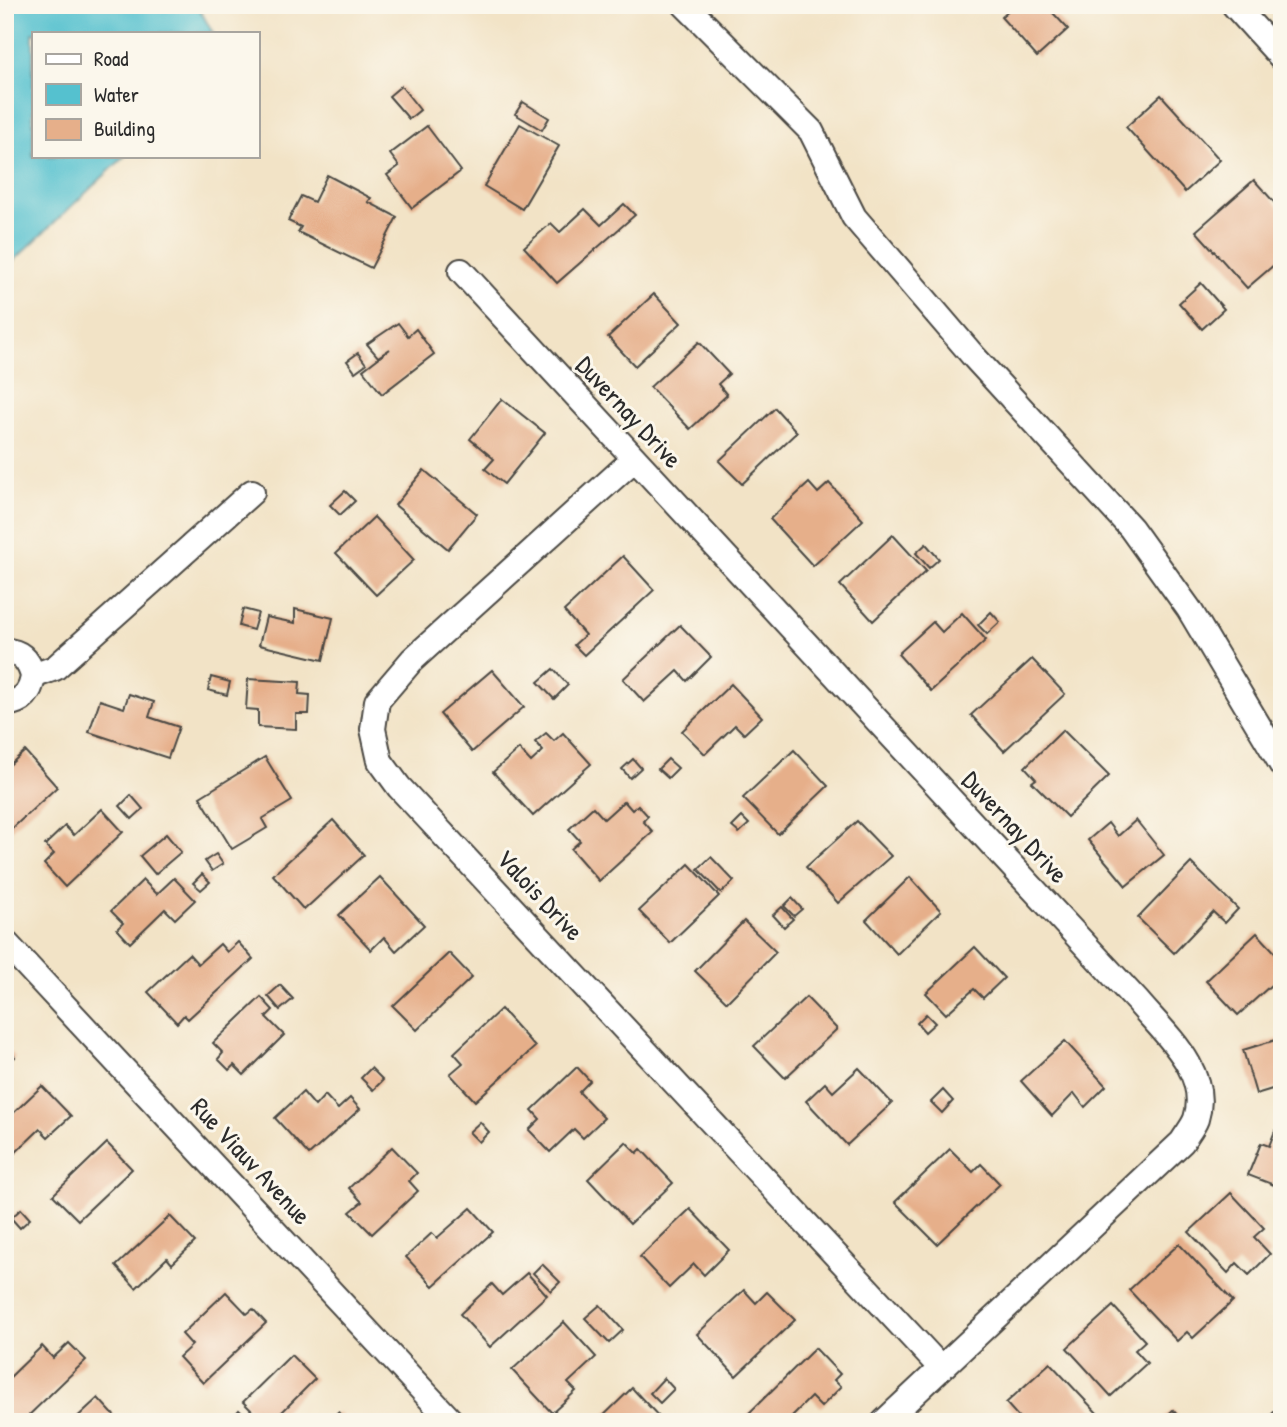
<svg xmlns="http://www.w3.org/2000/svg" width="1287" height="1427" viewBox="0 0 1287 1427" font-family="'Patrick Hand',sans-serif">
<style>
.water{fill:#55c1cf;stroke:#40767d;stroke-width:2}
.building{fill:#e6af8a}
.lines{fill:none;stroke-linecap:round;stroke-linejoin:round}
.minor-casing{stroke:#494742;stroke-width:28}
.minor{stroke:#fff;stroke-width:24}
.labels{text-anchor:middle;stroke-width:6;stroke-linejoin:round;paint-order:stroke}
.street-label{font-size:26px;fill:#2b2b2b;stroke:#fbf7ec}
</style>
<rect width="100%" height="100%" fill="#fbf7ec"/>
<filter id="ink" filterUnits="userSpaceOnUse"><feTurbulence type="fractalNoise" baseFrequency=".0143" numOctaves="2"/><feDisplacementMap in="SourceGraphic" scale="14" xChannelSelector="R" yChannelSelector="G"/><feConvolveMatrix kernelMatrix="1 2 1 2 8 2 1 2 1" color-interpolation-filters="sRGB"/></filter>
<filter id="wash" filterUnits="userSpaceOnUse"><feTurbulence type="fractalNoise" baseFrequency=".00686" numOctaves="4" result="noise"/><feDisplacementMap in="SourceGraphic" scale="28" xChannelSelector="R" yChannelSelector="G"/><feGaussianBlur stdDeviation="1.57" result="paint"/><feColorMatrix in="noise" values="0 0 0 0 0 0 0 0 0 0 0 0 0 0 0 0 0 1.4 0 .05"/><feComposite in="paint" operator="in"/></filter>
<g filter="url(#wash)">
<rect width="100%" height="100%" fill="#f2e3c6"/>
<polygon class="water" points="5,5 197,5 213,33 33,33 33,156 125,156 5,269"/>
<g id="blocks">
<g class="building">
<polygon points="1014,5 1062,5 1053,13 1068,29 1037,57 1001,17"/>
<polygon points="401,86 420,110 409,119 389,96"/>
<polygon points="1161,95 1220,160 1185,192 1126,127"/>
<polygon points="523,102 549,118 542,130 515,114"/>
<polygon points="520,124 559,146 522,209 484,186"/>
<polygon points="427,126 461,171 412,208 387,175 399,166 390,154"/>
<polygon points="327,175 371,198 368,202 397,217 371,268 298,232 301,227 288,221 301,196 314,202"/>
<polygon points="1254,180 1282,211 1282,258 1247,288 1196,231"/>
<polygon points="624,204 635,215 557,283 524,247 551,223 560,232 585,209 601,225"/>
<polygon points="1201,283 1224,309 1202,329 1179,303"/>
<polygon points="654,294 681,323 635,366 608,337"/>
<polygon points="398,323 408,336 416,329 434,354 382,394 363,370 390,349 378,357 367,344"/>
<polygon points="699,342 729,374 718,384 727,395 690,429 650,387"/>
<polygon points="358,353 366,364 355,372 347,361"/>
<polygon points="502,399 545,433 504,484 485,469 494,459 470,439"/>
<polygon points="775,408 797,432 742,484 719,461"/>
<polygon points="424,470 477,514 448,549 395,505"/>
<polygon points="809,483 818,493 829,483 863,520 813,566 770,519"/>
<polygon points="345,491 355,501 340,515 330,505"/>
<polygon points="374,517 414,560 376,595 336,553"/>
<polygon points="893,535 926,571 873,621 840,585"/>
<polygon points="926,544 939,559 929,568 916,553"/>
<polygon points="623,556 654,590 584,655 574,645 585,635 564,611"/>
<polygon points="243,609 258,613 253,630 239,626"/>
<polygon points="295,609 333,618 323,660 259,645 266,617 295,623"/>
<polygon points="991,612 1000,622 987,634 978,625"/>
<polygon points="962,613 986,640 931,691 898,654 933,622 942,632"/>
<polygon points="680,625 711,657 687,681 678,671 644,702 623,679"/>
<polygon points="1032,659 1065,694 1004,751 971,715"/>
<polygon points="553,669 568,685 554,699 538,682"/>
<polygon points="492,670 524,707 472,752 440,714"/>
<polygon points="211,677 230,682 227,695 208,690"/>
<polygon points="248,679 300,682 299,694 310,695 309,714 296,714 296,729 258,727 258,710 246,709"/>
<polygon points="731,684 762,717 744,734 735,725 705,754 682,731"/>
<polygon points="129,694 154,702 149,717 179,727 168,758 89,732 100,700 124,708"/>
<polygon points="1063,730 1109,776 1067,817 1032,782 1036,779 1025,767"/>
<polygon points="546,733 554,741 563,733 591,764 533,816 493,772 519,749 531,762 543,751 535,742"/>
<polygon points="794,750 828,786 778,834 743,798"/>
<polygon points="25,751 57,787 5,835 5,769"/>
<polygon points="265,757 292,801 262,819 267,828 232,849 200,797"/>
<polygon points="633,759 641,768 630,778 622,769"/>
<polygon points="668,759 678,768 668,778 658,769"/>
<polygon points="131,795 143,809 132,819 120,806"/>
<polygon points="624,801 632,810 638,805 648,816 643,821 653,832 599,881 571,849 580,841 569,829 593,807 604,819"/>
<polygon points="102,809 123,832 65,887 44,864 54,854 45,845 65,826 74,835"/>
<polygon points="742,817 749,824 739,833 732,827"/>
<polygon points="333,820 364,855 304,910 273,875"/>
<polygon points="1136,820 1164,855 1126,886 1088,840 1108,823 1118,836"/>
<polygon points="857,821 891,856 838,903 806,867"/>
<polygon points="166,834 181,852 155,874 140,856"/>
<polygon points="216,854 223,864 212,871 205,861"/>
<polygon points="711,857 734,881 721,893 698,869"/>
<polygon points="1191,863 1238,909 1225,923 1213,912 1174,953 1138,918"/>
<polygon points="689,864 719,896 670,943 639,911"/>
<polygon points="202,874 210,882 201,890 193,883"/>
<polygon points="380,877 424,925 396,951 384,937 371,950 339,915"/>
<polygon points="910,877 941,911 897,954 866,920"/>
<polygon points="174,878 195,900 175,919 165,909 130,943 117,929 123,923 111,911 143,880 157,894"/>
<polygon points="792,898 802,909 794,916 784,906"/>
<polygon points="782,907 793,919 784,927 773,915"/>
<polygon points="744,921 776,952 727,1002 695,971"/>
<polygon points="1257,933 1282,960 1282,975 1238,1015 1206,981"/>
<polygon points="238,942 253,959 188,1019 184,1015 177,1023 148,992 189,954 198,964 220,944 227,952"/>
<polygon points="975,947 1004,978 983,998 974,989 946,1014 926,993"/>
<polygon points="449,953 472,977 417,1030 393,1006"/>
<polygon points="280,985 293,999 280,1010 268,996"/>
<polygon points="261,997 273,1010 266,1017 284,1035 244,1075 234,1065 229,1070 218,1059 223,1053 213,1043"/>
<polygon points="806,997 837,1029 785,1078 754,1046"/>
<polygon points="501,1009 535,1047 475,1101 450,1074 463,1063 454,1053"/>
<polygon points="926,1014 935,1023 925,1032 917,1023"/>
<polygon points="1282,1038 1282,1086 1256,1094 1243,1050"/>
<polygon points="1065,1041 1106,1086 1085,1107 1074,1093 1052,1116 1021,1081"/>
<polygon points="5,1047 15,1057 5,1067"/>
<polygon points="577,1067 590,1081 579,1092 604,1118 583,1138 574,1129 550,1152 529,1130 540,1119 532,1110"/>
<polygon points="371,1068 383,1080 373,1090 361,1078"/>
<polygon points="859,1068 892,1103 847,1145 806,1101 825,1083 833,1092"/>
<polygon points="42,1086 71,1116 48,1137 40,1129 13,1155 5,1146 5,1121"/>
<polygon points="943,1090 953,1101 942,1113 931,1102"/>
<polygon points="303,1092 315,1106 325,1095 338,1109 350,1098 360,1109 309,1155 275,1118"/>
<polygon points="480,1122 489,1132 479,1142 469,1132"/>
<polygon points="1275,1131 1282,1134 1282,1188 1248,1175 1261,1143 1269,1146"/>
<polygon points="626,1142 637,1153 641,1149 673,1183 630,1224 588,1179"/>
<polygon points="107,1143 132,1169 78,1220 53,1195"/>
<polygon points="392,1147 417,1173 409,1181 418,1191 372,1234 350,1212 362,1202 349,1188"/>
<polygon points="950,1149 973,1172 981,1164 1000,1184 937,1244 895,1202"/>
<polygon points="1231,1193 1264,1228 1254,1237 1270,1254 1249,1275 1237,1263 1228,1273 1189,1232"/>
<polygon points="471,1208 493,1232 433,1286 406,1257 432,1233 437,1238"/>
<polygon points="21,1209 30,1219 20,1228 11,1218"/>
<polygon points="690,1209 729,1250 704,1275 694,1264 669,1288 640,1257"/>
<polygon points="170,1216 195,1242 172,1264 167,1258 136,1288 116,1266"/>
<polygon points="1179,1244 1233,1301 1193,1338 1187,1332 1177,1341 1129,1290"/>
<polygon points="542,1264 560,1282 551,1291 533,1273"/>
<polygon points="527,1273 547,1295 490,1347 460,1314 492,1284 502,1295"/>
<polygon points="744,1290 756,1303 767,1292 795,1320 736,1376 697,1334"/>
<polygon points="226,1292 247,1314 253,1309 266,1323 203,1383 179,1357 192,1345 182,1334"/>
<polygon points="600,1305 623,1330 609,1343 585,1318"/>
<polygon points="1113,1306 1145,1341 1135,1350 1147,1363 1111,1396 1067,1348"/>
<polygon points="1282,1314 1282,1328 1275,1321"/>
<polygon points="564,1322 596,1357 568,1383 576,1391 552,1413 512,1370"/>
<polygon points="69,1343 86,1360 22,1422 15,1422 5,1411 5,1382 42,1346 53,1358"/>
<polygon points="815,1348 840,1374 834,1380 841,1387 821,1407 811,1397 786,1422 740,1422"/>
<polygon points="291,1355 315,1379 272,1422 263,1422 243,1402"/>
<polygon points="1050,1363 1099,1415 1092,1422 1023,1422 1006,1403"/>
<polygon points="664,1378 674,1389 660,1403 650,1393"/>
<polygon points="632,1388 664,1422 597,1422"/>
<polygon points="98,1398 120,1422 72,1422"/>
<polygon points="1282,1404 1282,1422 1276,1422 1270,1416"/>
<polygon points="239,1410 246,1417 242,1422 233,1417"/>
<polygon points="1173,1410 1183,1422 1162,1420"/>
<polygon points="338,1412 347,1422 327,1422"/>
</g>
</g>
</g>
<g filter="url(#ink)">
<use href="#blocks" fill-opacity="0" stroke="#494742" stroke-width="2"/>
<g class="lines">
<g class="minor-casing">
<g id="minor">
<polyline points="685,5 811,131 854,217 975,358 1131,528 1189,609 1282,765"/>
<polyline points="1234,5 1282,58"/>
<path d="M461 271 1138 1002C1164 1033 1211 1072 1196 1119 1193 1127 1186 1135 1182 1142L884 1422"/>
<polyline points="633,460 412,660 377,701 373,729 380,761 399,787 941,1368"/>
<path d="M5 651C21 651 29 661 33 676 31 692 23 702 5 704"/>
<polyline points="33,676 55,668 252,492"/>
<polyline points="5,942 452,1422"/>
</g>
</g>
<use href="#minor" class="minor"/>
</g>
</g>
<g class="labels">
<g class="street-label">
<text transform="translate(629 412) rotate(47)" y="9">Duvernay Drive</text>
<text transform="translate(1015 827) rotate(47)" y="9">Duvernay Drive</text>
<text transform="translate(540 895) rotate(47)" y="9">Valois Drive</text>
<text transform="translate(251 1161) rotate(47)" y="9">Rue Viauv Avenue</text>
</g>
</g>
<rect width="1287" height="1427" fill="none" stroke="#fbf7ec" stroke-width="28"/>
<rect x="32" y="32" width="228" height="126" fill="#fbf7ec" stroke="#a8a59f" stroke-width="2"/>
<rect x="46" y="54" width="35" height="10" fill="#ffffff" stroke="#a8a59f" stroke-width="2"/>
<text x="94" y="66" font-size="21" fill="#2b2b2b">Road</text>
<rect x="46" y="84" width="35" height="21" fill="#55c1cf" stroke="#a8a59f" stroke-width="2"/>
<text x="94" y="102" font-size="21" fill="#2b2b2b">Water</text>
<rect x="46" y="119" width="35" height="21" fill="#e6af8a" stroke="#a8a59f" stroke-width="2"/>
<text x="94" y="136" font-size="21" fill="#2b2b2b">Building</text>
</svg>
